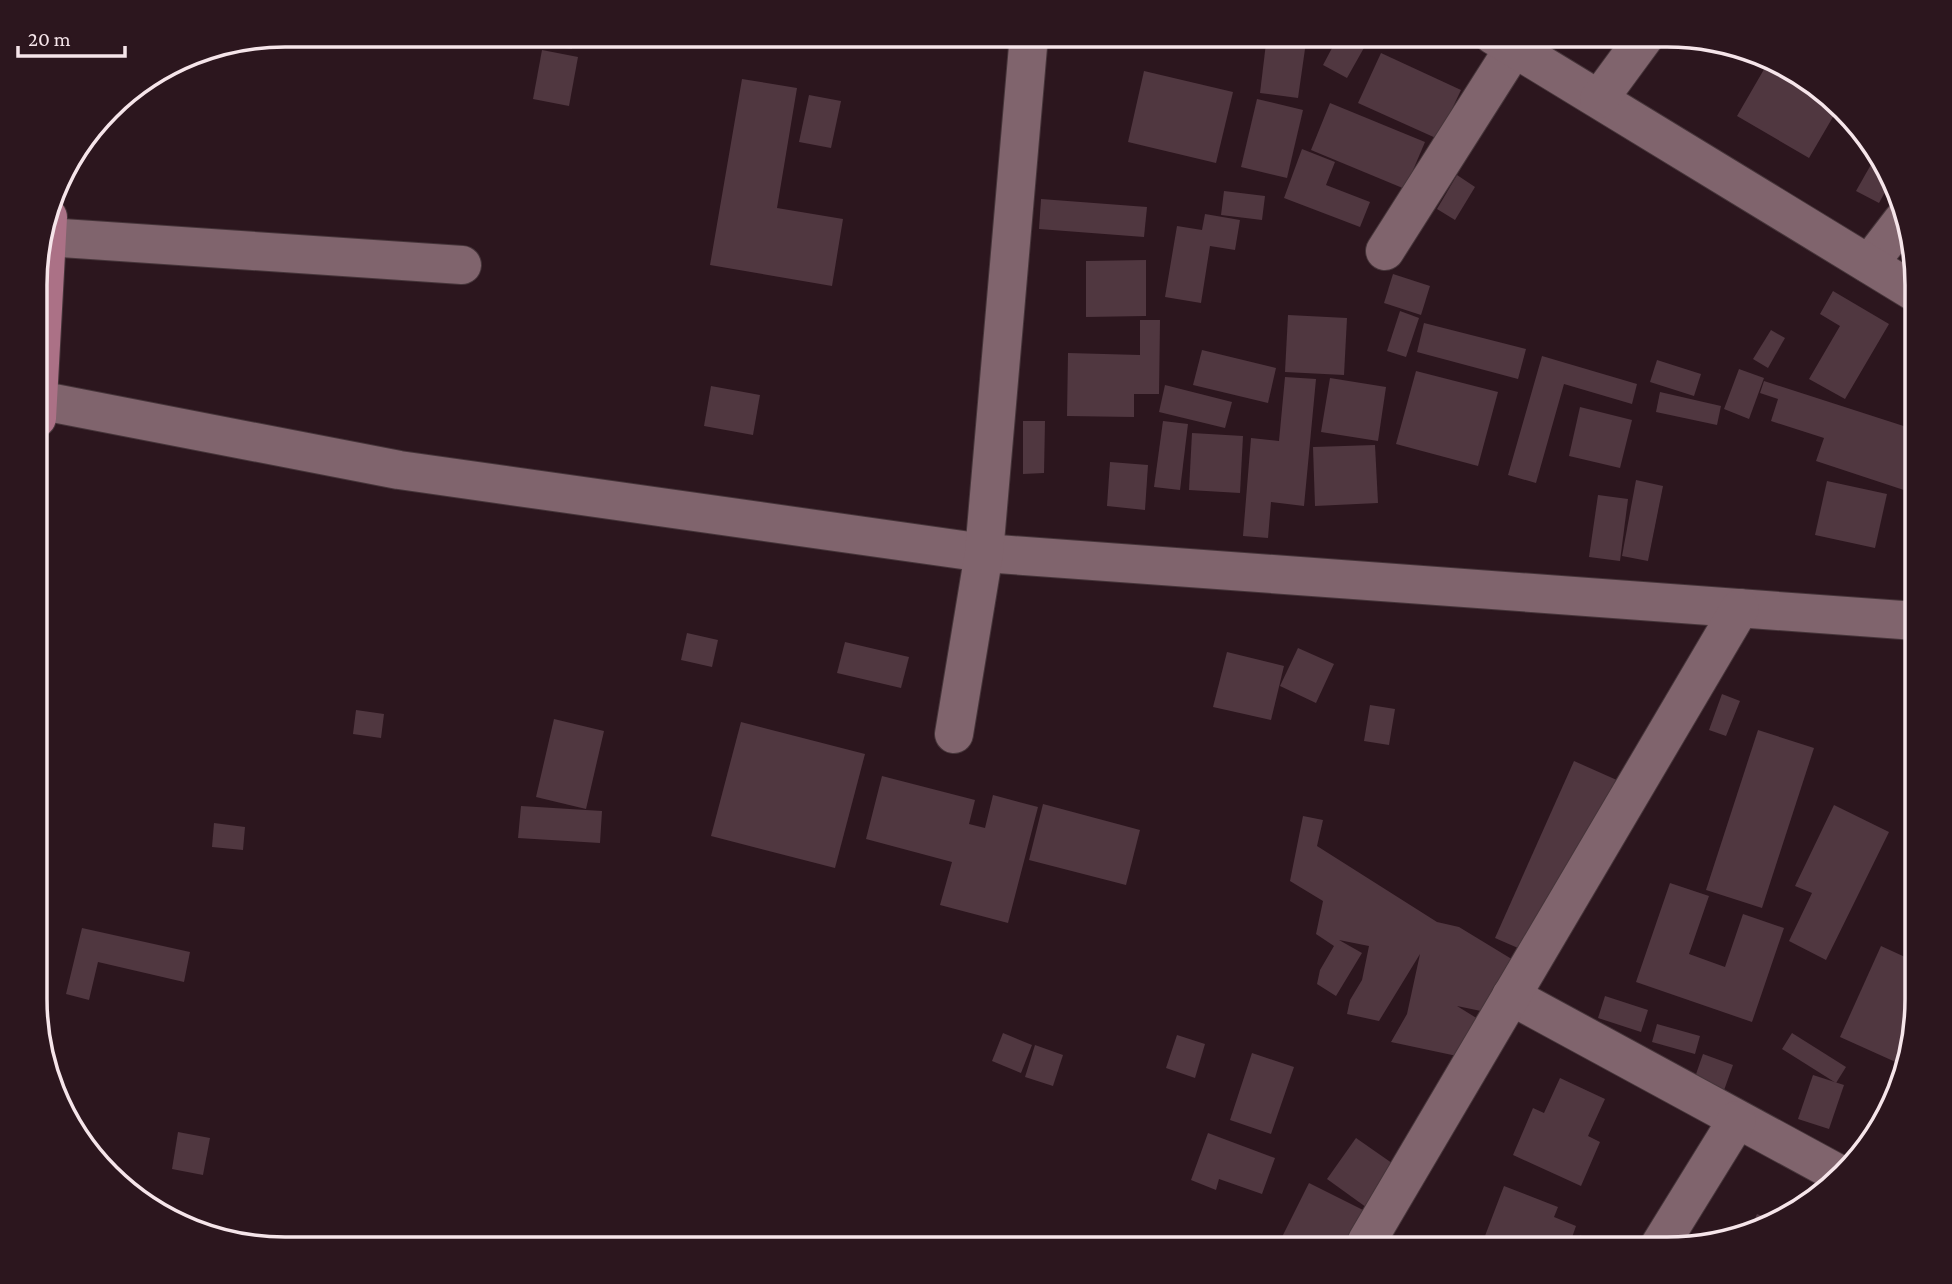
<svg xmlns="http://www.w3.org/2000/svg" width="1952" height="1284" viewBox="0 0 1952 1284" font-family="'Crimson Pro',serif">
<style>
.building{fill:#503740}
.lines{fill:none;stroke-linecap:round;stroke-linejoin:round}
.street-casing{stroke:#46353a;stroke-width:40}
.secondary-casing{stroke:#46353a;stroke-width:40}
.primary-casing{stroke:#46353a;stroke-width:40}
.street{stroke:#80646d;stroke-width:38}
.secondary{stroke:#80646d;stroke-width:38}
.primary{stroke:#ab7186;stroke-width:38}
.rim{fill:none;stroke:#f6e5ea;stroke-width:3.5}
</style>
<rect width="100%" height="100%" fill="#2c161e"/>
<g class="building">
<polygon points="334,35 358,35 356,42"/>
<polygon points="467,35 573,35 572,49"/>
<polygon points="1267,35 1307,35 1298,98 1260,93"/>
<polygon points="1339,35 1345,35 1365,46 1347,78 1323,65"/>
<polygon points="542,50 578,57 569,106 533,99"/>
<polygon points="1381,53 1461,90 1438,139 1358,103"/>
<polygon points="1770,59 1804,76 1801,82 1822,95 1837,110 1809,158 1737,116"/>
<polygon points="1144,71 1233,92 1216,163 1128,142"/>
<polygon points="742,79 797,88 777,208 843,219 832,286 710,265"/>
<polygon points="809,95 841,101 831,148 799,142"/>
<polygon points="1257,99 1303,110 1287,178 1241,167"/>
<polygon points="1330,103 1425,142 1405,189 1311,150"/>
<polygon points="1302,149 1335,162 1326,185 1370,202 1360,227 1284,198"/>
<polygon points="1877,154 1884,160 1890,183 1879,203 1856,191"/>
<polygon points="1457,175 1475,187 1455,220 1437,209"/>
<polygon points="1224,191 1265,196 1262,220 1221,215"/>
<polygon points="1041,199 1147,207 1144,237 1039,229"/>
<polygon points="1205,214 1240,220 1235,250 1210,246 1201,303 1165,297 1177,226 1202,230"/>
<polygon points="1146,260 1146,316 1086,317 1086,261"/>
<polygon points="1393,274 1430,286 1421,315 1384,303"/>
<polygon points="1833,291 1889,324 1845,399 1809,379 1840,326 1820,314"/>
<polygon points="1400,311 1419,318 1406,357 1387,351"/>
<polygon points="1288,315 1347,318 1344,375 1285,372"/>
<polygon points="1140,320 1160,320 1159,394 1134,394 1134,417 1067,416 1068,353 1140,355"/>
<polygon points="1424,323 1526,349 1518,379 1417,352"/>
<polygon points="1771,330 1785,338 1768,368 1753,359"/>
<polygon points="1202,350 1276,368 1268,403 1193,385"/>
<polygon points="1542,356 1637,384 1632,404 1564,384 1536,483 1508,475"/>
<polygon points="1657,360 1701,374 1694,396 1650,382"/>
<polygon points="1739,369 1764,378 1749,419 1724,409"/>
<polygon points="1416,371 1498,392 1478,466 1396,444"/>
<polygon points="1285,377 1316,379 1304,506 1271,502 1268,538 1243,536 1251,438 1279,441"/>
<polygon points="1330,378 1386,387 1378,441 1321,432"/>
<polygon points="1764,381 1916,430 1916,494 1816,461 1824,438 1771,421 1778,399 1760,393"/>
<polygon points="1165,385 1232,402 1225,428 1159,412"/>
<polygon points="711,386 760,395 753,435 704,426"/>
<polygon points="1660,392 1721,406 1717,425 1656,412"/>
<polygon points="1580,407 1632,420 1620,468 1569,456"/>
<polygon points="1023,421 1045,421 1044,473 1023,474"/>
<polygon points="1163,421 1188,424 1180,490 1154,487"/>
<polygon points="1192,433 1243,436 1240,493 1189,490"/>
<polygon points="1375,445 1378,503 1315,506 1313,447"/>
<polygon points="1110,462 1148,465 1145,510 1107,506"/>
<polygon points="1636,480 1663,486 1648,561 1622,556"/>
<polygon points="1827,481 1887,494 1875,548 1815,535"/>
<polygon points="1598,495 1628,499 1620,561 1589,557"/>
<polygon points="687,633 718,640 712,667 681,660"/>
<polygon points="845,642 909,657 901,688 837,673"/>
<polygon points="1298,648 1334,664 1316,703 1280,686"/>
<polygon points="1227,652 1284,666 1271,720 1213,707"/>
<polygon points="1722,694 1740,701 1726,736 1709,730"/>
<polygon points="1370,705 1395,709 1389,745 1364,741"/>
<polygon points="356,710 384,714 381,738 353,734"/>
<polygon points="554,719 604,731 586,809 536,797"/>
<polygon points="741,722 865,754 835,868 711,836"/>
<polygon points="1758,730 1814,748 1762,908 1706,890"/>
<polygon points="1574,761 1619,781 1541,958 1495,938"/>
<polygon points="882,776 975,800 969,824 985,828 993,795 1038,807 1008,923 940,905 952,862 866,839"/>
<polygon points="1043,804 1140,830 1126,885 1029,860"/>
<polygon points="1834,805 1889,832 1826,960 1789,941 1812,893 1795,886"/>
<polygon points="521,806 602,811 600,843 518,838"/>
<polygon points="1303,816 1323,820 1317,846 1437,922 1459,927 1528,969 1500,1015 1457,1006 1491,1027 1471,1059 1391,1042 1407,1014 1420,954 1379,1021 1347,1014 1350,1000 1362,980 1369,946 1339,940 1362,953 1336,996 1317,984 1320,970 1334,946 1316,934 1323,901 1290,881"/>
<polygon points="214,823 245,827 243,850 212,847"/>
<polygon points="1916,846 1916,873 1905,866"/>
<polygon points="1670,883 1709,896 1689,954 1725,967 1743,914 1784,928 1752,1022 1636,982"/>
<polygon points="82,928 190,952 184,982 98,962 89,1000 66,994"/>
<polygon points="1881,946 1916,962 1916,1015 1900,1064 1840,1037"/>
<polygon points="1605,996 1648,1010 1641,1032 1598,1018"/>
<polygon points="1657,1024 1700,1036 1695,1054 1652,1042"/>
<polygon points="1003,1033 1032,1045 1021,1073 992,1061"/>
<polygon points="1792,1033 1846,1067 1836,1083 1782,1049"/>
<polygon points="1177,1035 1205,1044 1195,1078 1166,1068"/>
<polygon points="1035,1045 1063,1055 1053,1086 1025,1077"/>
<polygon points="1252,1053 1294,1067 1271,1134 1230,1120"/>
<polygon points="1703,1054 1733,1065 1717,1110 1687,1100"/>
<polygon points="1813,1075 1844,1085 1829,1129 1798,1119"/>
<polygon points="1560,1078 1605,1099 1588,1136 1600,1142 1581,1186 1513,1155 1533,1108 1544,1113"/>
<polygon points="178,1132 210,1138 203,1175 172,1169"/>
<polygon points="1208,1133 1275,1158 1262,1194 1219,1179 1216,1190 1191,1180"/>
<polygon points="1356,1138 1399,1168 1370,1210 1327,1179"/>
<polygon points="1309,1183 1383,1220 1369,1249 1301,1249 1281,1239"/>
<polygon points="1504,1186 1558,1207 1554,1217 1576,1226 1568,1249 1480,1249"/>
<polygon points="1757,1214 1775,1221 1751,1228"/>
<polygon points="1580,1235 1607,1249 1574,1249"/>
</g>
<g class="lines">
<g class="street-casing">
<g id="street">
<polyline points="47,237 462,265"/>
<polyline points="1385,251 1514,48"/>
<polyline points="1869,264 1902,221"/>
<polyline points="38,400 399,470 984,553 1916,621"/>
<polyline points="954,734 984,553 1029,35"/>
<polyline points="1511,996 1837,1173"/>
<polyline points="1367,1241 1740,608"/>
<polyline points="1658,1248 1737,1120"/>
</g>
</g>
<g class="secondary-casing">
<g id="secondary">
<polyline points="1493,35 1916,293"/>
<polyline points="1599,99 1646,35"/>
</g>
</g>
<g class="primary-casing">
<polyline id="primary" points="37,418 48,217"/>
</g>
<use href="#street" class="street"/>
<use href="#secondary" class="secondary"/>
<use href="#primary" class="primary"/>
</g>
<path d="M0 0H1952V1284H0ZM285 47H1667A238 238 0 0 1 1905 285V999A238 238 0 0 1 1667 1237H285A238 238 0 0 1 47 999V285A238 238 0 0 1 285 47Z" fill="#2c161e" fill-rule="evenodd"/>
<path class="rim" d="M285 47H1667A238 238 0 0 1 1905 285V999A238 238 0 0 1 1667 1237H285A238 238 0 0 1 47 999V285A238 238 0 0 1 285 47Z"/>
<path d="M18 46v10h107v-10" fill="none" stroke="#f6e5ea" stroke-width="3.5"/>
<text x="28" y="46" font-size="21" fill="#f6e5ea" stroke="#2c161e" stroke-width="5" paint-order="stroke">20 m</text>
</svg>
